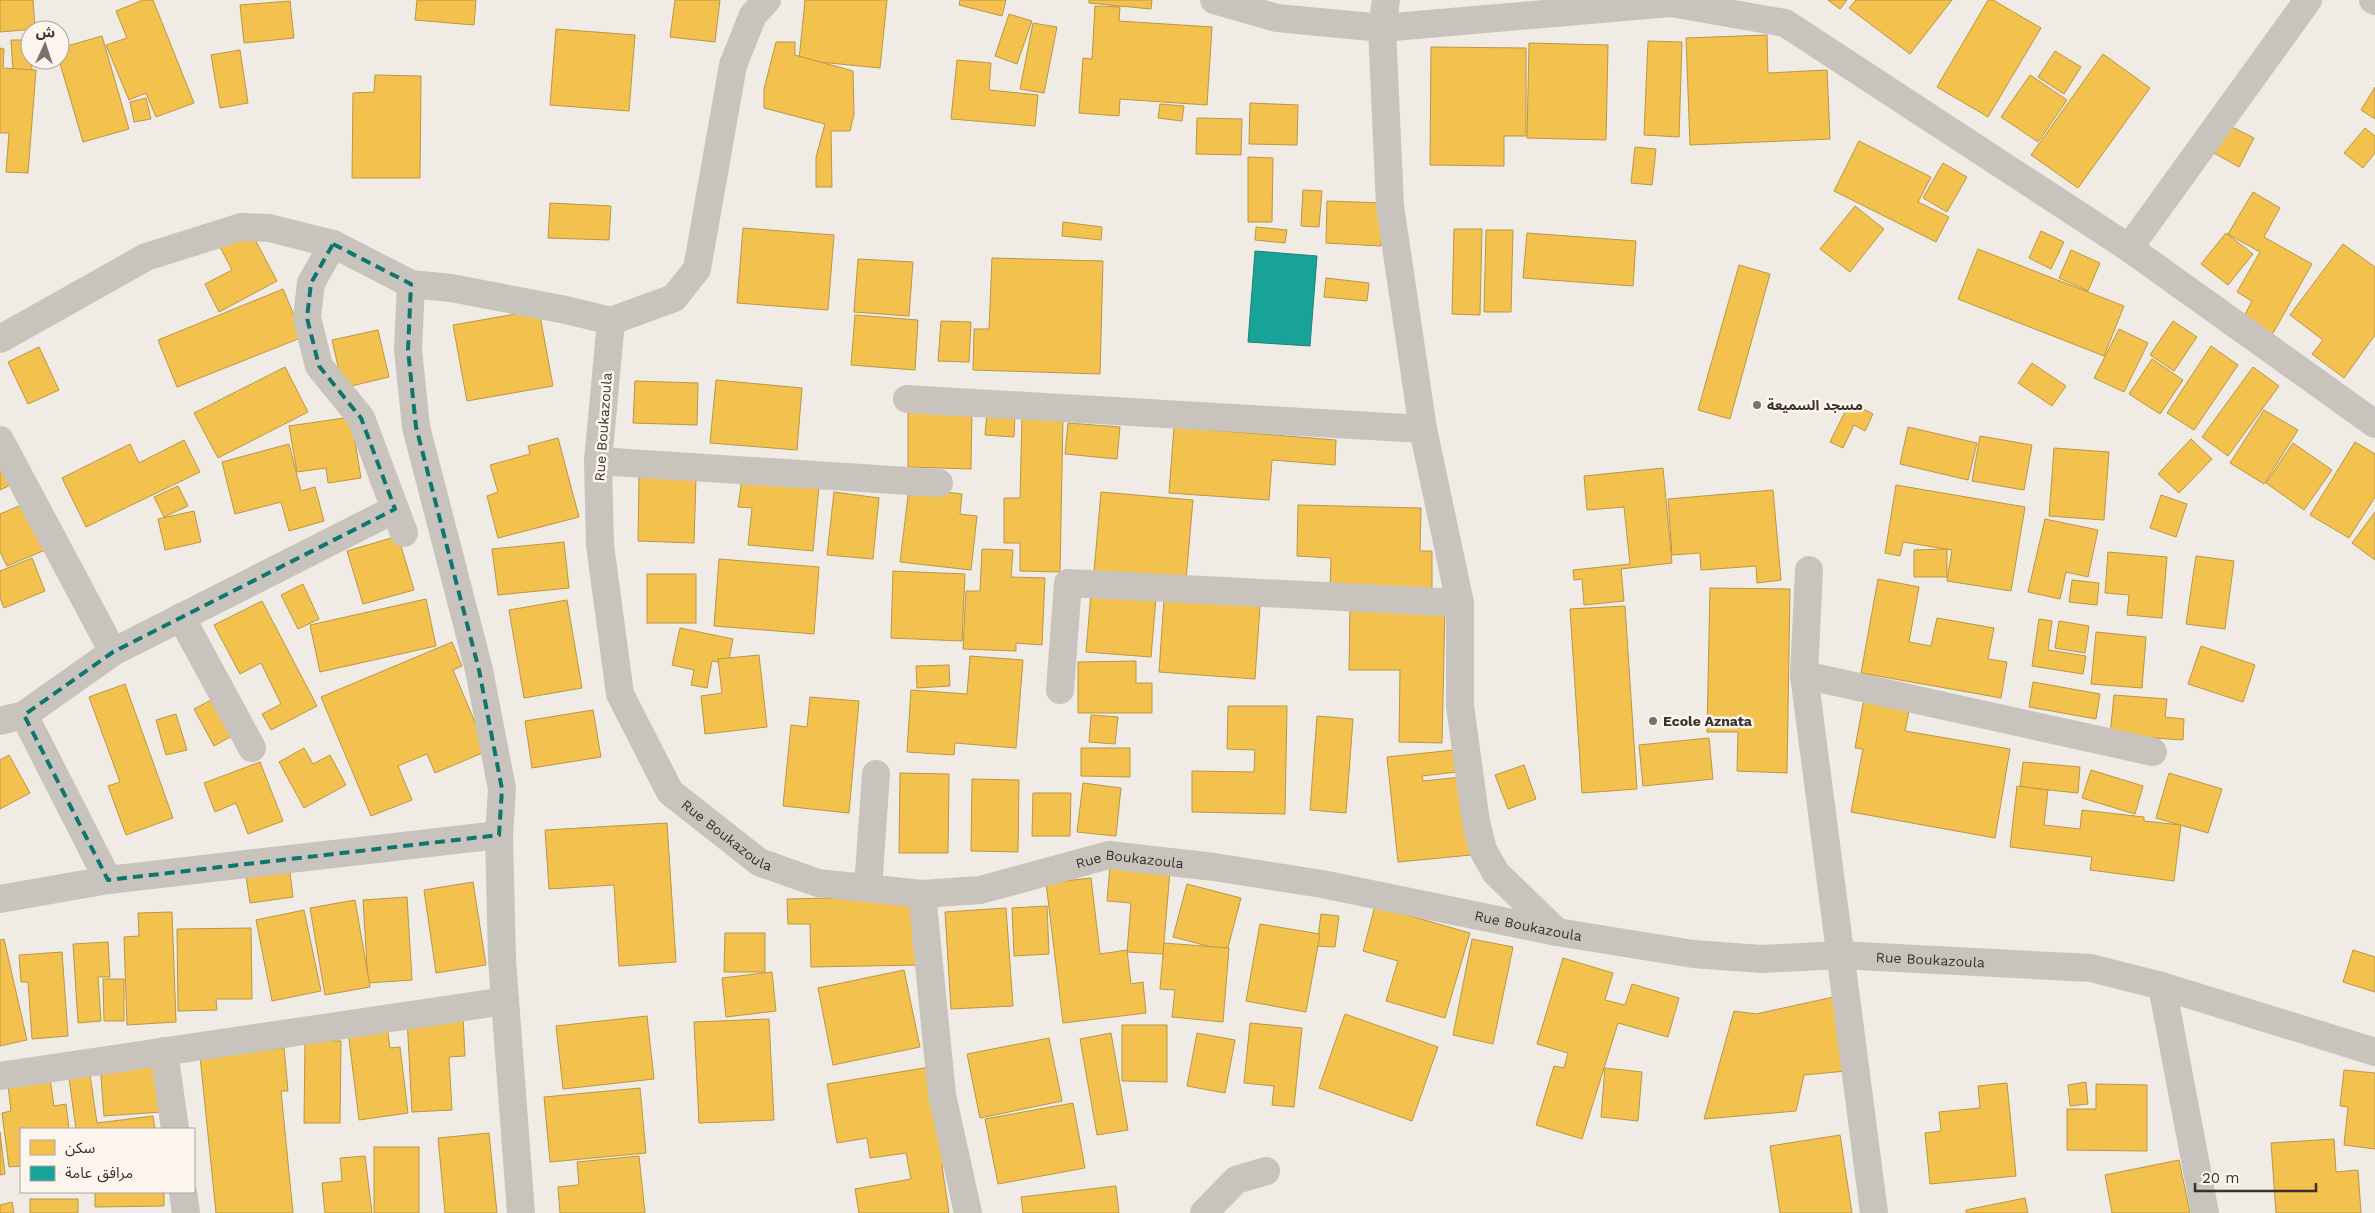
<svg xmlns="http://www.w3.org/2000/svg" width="2375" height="1213" viewBox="0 0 2375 1213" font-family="'Work Sans','Noto Sans Arabic',sans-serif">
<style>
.homes{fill:#f2c14e;stroke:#bb9644}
.public{fill:#17a398;stroke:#228077}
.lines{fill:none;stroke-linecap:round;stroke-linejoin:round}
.street{stroke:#c9c3be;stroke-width:28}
.marked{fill:none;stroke:#0f766e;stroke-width:4;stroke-dasharray:10 6;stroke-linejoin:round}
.poi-dot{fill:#7a716c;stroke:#fbf5ee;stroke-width:2}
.labels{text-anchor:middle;stroke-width:5;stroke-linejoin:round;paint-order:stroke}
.poi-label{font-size:14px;font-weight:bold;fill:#3b302b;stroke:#fbf5ee;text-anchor:start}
.street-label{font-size:14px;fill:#3b302b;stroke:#fbf5ee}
</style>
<rect width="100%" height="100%" fill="#f0ebe5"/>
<g class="homes">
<polygon points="0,0 33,0 35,29 0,32"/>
<polygon points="143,0 153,0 194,103 156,117 146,93 129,100 106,45 127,38 116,11"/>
<polygon points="417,0 476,0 474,25 415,20"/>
<polygon points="675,0 720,0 715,42 670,37"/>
<polygon points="805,0 887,0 880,68 799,60"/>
<polygon points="960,0 1006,0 1002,16 959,5"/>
<polygon points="1089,0 1152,0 1151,9 1089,3"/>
<polygon points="1828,0 1847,0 1840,9"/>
<polygon points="1856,0 1952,0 1910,54 1849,8"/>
<polygon points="1988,0 1993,0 2041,28 1988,117 1937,87"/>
<polygon points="290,1 294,38 244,43 240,5"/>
<polygon points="1095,6 1120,7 1119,21 1212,27 1207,105 1120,99 1119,116 1079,113 1083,58 1092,59"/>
<polygon points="1009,14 1032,21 1017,64 995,56"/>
<polygon points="1033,23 1057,27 1044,93 1020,89"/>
<polygon points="556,29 635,35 629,111 550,105"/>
<polygon points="1767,35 1768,73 1827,70 1830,139 1690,145 1686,38"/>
<polygon points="102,36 129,129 83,142 59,60 60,48"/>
<polygon points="11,40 30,40 32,71 13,71"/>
<polygon points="1648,41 1682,42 1679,137 1644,135"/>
<polygon points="776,42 795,42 795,55 853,71 854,114 850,131 831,131 832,187 816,187 816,157 825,124 764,108 764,89"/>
<polygon points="1529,43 1608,45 1606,140 1527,138"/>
<polygon points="1431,47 1526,48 1526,136 1504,136 1504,166 1430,165"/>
<polygon points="0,48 4,49 3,68 36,70 28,173 6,172 9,133 0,133"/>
<polygon points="240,50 248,103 220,108 211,55"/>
<polygon points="2055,51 2081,67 2064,94 2038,77"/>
<polygon points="2103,54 2150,88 2078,188 2031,155"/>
<polygon points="957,60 991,63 989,90 1038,95 1035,126 951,119"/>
<polygon points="375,75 421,76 420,178 352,178 353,93 374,92"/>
<polygon points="2030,75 2067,100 2038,142 2001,117"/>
<polygon points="2375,87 2375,119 2361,110"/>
<polygon points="146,98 151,119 134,122 130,102"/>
<polygon points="1250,103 1298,105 1297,145 1249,144"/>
<polygon points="1160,104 1184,106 1182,121 1158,118"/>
<polygon points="1197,118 1242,119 1241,155 1196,154"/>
<polygon points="2226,124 2254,138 2239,167 2212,152"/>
<polygon points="2365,128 2375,136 2375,153 2363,168 2344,153"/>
<polygon points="1859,141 1931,177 1918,202 1949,217 1936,242 1834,191"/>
<polygon points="1635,147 1656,149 1652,185 1631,183"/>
<polygon points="1248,157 1273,158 1272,222 1248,222"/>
<polygon points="1943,163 1967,177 1947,212 1923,198"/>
<polygon points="1303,190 1322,191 1319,227 1301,226"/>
<polygon points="2253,192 2280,208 2264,237 2312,264 2272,335 2243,318 2252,301 2237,292 2260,252 2228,234"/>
<polygon points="1327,201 1383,203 1381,246 1326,243"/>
<polygon points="550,203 611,206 609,240 548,238"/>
<polygon points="1855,206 1884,229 1850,272 1820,249"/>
<polygon points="1063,222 1102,227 1101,240 1062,236"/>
<polygon points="1256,227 1287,230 1285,243 1255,240"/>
<polygon points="743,228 834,235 828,310 737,303"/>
<polygon points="1454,229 1482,229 1480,315 1452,314"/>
<polygon points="1486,230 1513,230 1511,312 1484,312"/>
<polygon points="2041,231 2064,242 2051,269 2029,258"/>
<polygon points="251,232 277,281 219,312 205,284 232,270 220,247"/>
<polygon points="1527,233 1636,241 1633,286 1523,278"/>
<polygon points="2226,233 2253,254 2228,285 2201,264"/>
<polygon points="2343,244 2375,267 2375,335 2344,378 2312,354 2323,340 2290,315"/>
<polygon points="1978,249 2124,306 2104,356 1958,299"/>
<polygon points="2071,250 2100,263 2088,291 2059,278"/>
<polygon points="992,258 1103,261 1100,374 973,370 974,329 989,329"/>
<polygon points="858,259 913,262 909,316 854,312"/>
<polygon points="1739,265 1770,274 1730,419 1698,410"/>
<polygon points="1326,278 1369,283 1367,301 1324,297"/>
<polygon points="283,289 303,337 177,387 158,340"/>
<polygon points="539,310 553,386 467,401 453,325"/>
<polygon points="855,315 918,320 915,370 851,365"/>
<polygon points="941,321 971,322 969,362 938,361"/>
<polygon points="2173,321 2197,337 2174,371 2150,355"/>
<polygon points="2119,329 2148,343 2124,392 2094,378"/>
<polygon points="378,330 389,377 343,388 332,340"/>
<polygon points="2211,346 2238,365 2194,430 2167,413"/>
<polygon points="39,347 59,390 28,404 8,362"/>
<polygon points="2152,359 2183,380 2160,414 2129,394"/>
<polygon points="2032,363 2066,386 2052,406 2018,383"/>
<polygon points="285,367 308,412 218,458 194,413"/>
<polygon points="2253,367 2279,386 2228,456 2202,437"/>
<polygon points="716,380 802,388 797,450 710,443"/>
<polygon points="635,381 698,383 697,425 633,423"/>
<polygon points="1850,402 1873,414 1865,431 1854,425 1843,448 1830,442"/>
<polygon points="908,406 972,407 971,469 908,467"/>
<polygon points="2264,410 2298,430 2264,484 2230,463"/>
<polygon points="987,412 1015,414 1014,437 985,435"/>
<polygon points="1022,416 1063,417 1060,572 1020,571 1020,543 1004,543 1004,498 1020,498"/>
<polygon points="351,417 361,478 328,483 326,468 297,472 289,426"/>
<polygon points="1068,423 1120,427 1117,459 1065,454"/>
<polygon points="1174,427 1336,440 1335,465 1272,460 1269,500 1169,493"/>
<polygon points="1908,427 1977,443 1968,480 1900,464"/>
<polygon points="1980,436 2032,445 2024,490 1972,481"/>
<polygon points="558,438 579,517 498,538 487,496 498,492 490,465 530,454 528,446"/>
<polygon points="2191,439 2212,459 2179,493 2158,474"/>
<polygon points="184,440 200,472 86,527 62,478 130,444 139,463"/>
<polygon points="2355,442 2375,454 2375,497 2349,538 2310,515"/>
<polygon points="2293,443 2332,470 2304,510 2266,483"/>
<polygon points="289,444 301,491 315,487 324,521 289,531 281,502 235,514 222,462"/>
<polygon points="0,445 17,482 0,490"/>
<polygon points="2054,448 2109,452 2104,520 2049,516"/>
<polygon points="1663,468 1672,563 1621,569 1624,601 1584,605 1582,579 1574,580 1573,570 1630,564 1624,507 1587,510 1584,476"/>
<polygon points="639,477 696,478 694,543 638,541"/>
<polygon points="742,479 819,486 813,551 748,545 752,508 738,507"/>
<polygon points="1896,485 2025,507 2011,591 1947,581 1952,550 1903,542 1900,556 1885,553"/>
<polygon points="178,486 188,506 164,517 154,497"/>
<polygon points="909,488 962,494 960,514 977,516 971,570 900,562"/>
<polygon points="1773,490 1781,580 1757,583 1756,566 1701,570 1700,553 1672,555 1668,499"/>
<polygon points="834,492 879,498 873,559 827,555"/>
<polygon points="1101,492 1193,500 1186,580 1094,572"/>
<polygon points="2161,495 2187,504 2176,537 2150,528"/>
<polygon points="31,501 50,548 7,566 0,552 0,514"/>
<polygon points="1298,505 1421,508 1420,551 1432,551 1432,589 1330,587 1331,558 1297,556"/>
<polygon points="194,511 201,542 165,550 158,519"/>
<polygon points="2375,512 2375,560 2352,543"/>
<polygon points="2045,519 2098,530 2088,577 2066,572 2060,599 2028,592"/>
<polygon points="398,536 414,590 363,604 347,551"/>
<polygon points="564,542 569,588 498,595 492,549"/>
<polygon points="982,549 1013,550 1011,577 1045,578 1042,645 1016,643 1016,651 963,649 966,591 980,591"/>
<polygon points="1947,549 1947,577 1914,577 1914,550"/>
<polygon points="2108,552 2167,557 2162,618 2127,615 2129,595 2105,593"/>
<polygon points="2196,556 2234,561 2225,629 2186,624"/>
<polygon points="32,558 45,591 4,608 0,598 0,571"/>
<polygon points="719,559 819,567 814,634 714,626"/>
<polygon points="893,571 965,574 962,641 891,638"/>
<rect x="647" y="574" width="49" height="49"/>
<polygon points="1878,579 1919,587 1909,642 1931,646 1937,618 1994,628 1988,659 2007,662 2001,698 1861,673"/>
<polygon points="2072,580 2099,583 2097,605 2069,602"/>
<polygon points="303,584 319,619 298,629 281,595"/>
<polygon points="1710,588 1790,589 1787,773 1737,771 1738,732 1707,732"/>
<polygon points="1091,593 1156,598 1151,657 1086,652"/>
<polygon points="426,599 436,646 320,672 310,625"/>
<polygon points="1164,599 1260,606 1255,679 1159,672"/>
<polygon points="567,600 582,688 524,698 509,610"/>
<polygon points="262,601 317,706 271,730 262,714 281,704 261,663 240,674 214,625"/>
<polygon points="1350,606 1445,608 1442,743 1399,742 1400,670 1349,670"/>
<polygon points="1625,606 1637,789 1582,793 1570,609"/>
<polygon points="2039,619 2052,621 2048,650 2086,656 2083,674 2032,666"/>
<polygon points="2059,621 2089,626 2085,653 2055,648"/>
<polygon points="680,628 733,639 728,664 712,661 707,688 691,685 694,670 672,665"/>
<polygon points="2096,632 2146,637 2142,688 2091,684"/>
<polygon points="452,642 462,666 453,670 487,751 435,773 427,754 398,766 412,800 371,816 321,697"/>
<polygon points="2201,646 2255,665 2243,702 2188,684"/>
<polygon points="759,655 767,727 705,734 701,696 722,693 718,659"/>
<polygon points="970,656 1023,660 1016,748 955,743 954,755 907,752 911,690 967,694"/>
<polygon points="1136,661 1136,683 1152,683 1152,713 1078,713 1078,662"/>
<polygon points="949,665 950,686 917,688 916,666"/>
<polygon points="2033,682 2100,694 2096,719 2029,707"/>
<polygon points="125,684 173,818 126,835 108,786 120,782 89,697"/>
<polygon points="1865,693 1911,700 1905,731 2010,749 1995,838 1851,812 1863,749 1855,748"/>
<polygon points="2114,695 2167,699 2165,717 2184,719 2183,740 2110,735"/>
<polygon points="217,697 237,733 214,746 194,709"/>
<polygon points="810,697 859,701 849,813 783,806 791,725 807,727"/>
<polygon points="1228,706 1287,706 1285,814 1192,812 1192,771 1254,772 1255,750 1227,749"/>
<polygon points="593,710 601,757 532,768 525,721"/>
<polygon points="176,714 187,750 166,755 156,720"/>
<polygon points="1091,715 1118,717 1115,744 1089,742"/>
<polygon points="1317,716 1353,719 1346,813 1310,810"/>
<polygon points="1709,738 1713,779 1643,786 1639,745"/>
<polygon points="304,748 313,764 330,755 346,785 304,808 279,762"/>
<polygon points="1081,748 1130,748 1130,777 1081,776"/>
<polygon points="1454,750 1457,772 1422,776 1423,781 1462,777 1471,855 1398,862 1387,757"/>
<polygon points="9,755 30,793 0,809 0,760"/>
<polygon points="260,762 283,821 248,834 236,803 215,812 204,783"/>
<polygon points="2023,762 2080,767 2078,793 2020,787"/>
<polygon points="1524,765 1536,799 1508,809 1495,775"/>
<polygon points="2091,770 2143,786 2135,814 2082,798"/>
<polygon points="900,773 949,774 948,853 899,853"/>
<polygon points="2169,773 2222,789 2208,833 2156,818"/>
<polygon points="972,779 1019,780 1018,852 971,851"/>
<polygon points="1083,783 1121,788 1116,836 1077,832"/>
<polygon points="2017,786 2048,790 2044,825 2080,829 2082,810 2144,817 2144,821 2181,825 2174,881 2090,870 2092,857 2010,847"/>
<polygon points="1033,793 1071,793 1070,836 1032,836"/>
<polygon points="667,823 676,962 619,966 614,885 549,889 545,830"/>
<polygon points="289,864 293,897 250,903 245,870"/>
<polygon points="1110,866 1170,871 1163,954 1127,952 1131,903 1107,901"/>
<polygon points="1091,878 1100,954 1127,950 1131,984 1143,982 1146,1013 1063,1023 1046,883"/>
<polygon points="473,882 486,965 436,973 424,890"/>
<polygon points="1187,884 1241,898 1227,951 1173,937"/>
<polygon points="917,896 919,965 811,967 810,924 788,924 787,899"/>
<polygon points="407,897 412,980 368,983 363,900"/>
<polygon points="355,900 370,987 325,995 310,908"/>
<polygon points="1047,906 1049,954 1014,956 1012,908"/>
<polygon points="1375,906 1470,933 1445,1018 1386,1001 1398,961 1363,951"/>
<polygon points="1006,908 1013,1006 951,1009 945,912"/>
<polygon points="304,910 321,991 272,1001 256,920"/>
<polygon points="172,912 176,1022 127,1025 124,937 139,936 138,913"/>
<polygon points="1321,914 1339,916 1335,947 1317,946"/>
<polygon points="1260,924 1320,934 1306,1012 1246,1001"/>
<polygon points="251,928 252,999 216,999 217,1010 178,1011 177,929"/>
<polygon points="725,933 765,933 765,972 724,972"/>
<polygon points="4,939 27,1040 0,1046 0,940"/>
<polygon points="1472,939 1513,947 1493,1044 1453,1035"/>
<polygon points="108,942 110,977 98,977 101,1021 78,1023 73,944"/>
<polygon points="1164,943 1229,948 1223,1022 1172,1017 1175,990 1160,989"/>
<polygon points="2353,950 2375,957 2375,992 2343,982"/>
<polygon points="62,952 68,1036 32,1039 28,982 21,982 19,955"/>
<polygon points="1563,958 1613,973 1605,1000 1625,1005 1632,984 1679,998 1668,1037 1618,1023 1582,1139 1536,1125 1554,1066 1564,1068 1568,1053 1537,1044"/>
<polygon points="904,970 920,1047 833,1065 818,988"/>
<polygon points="772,972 776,1011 726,1017 722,978"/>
<polygon points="103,979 124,979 124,1021 104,1021"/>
<polygon points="1838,996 1846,1071 1804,1075 1796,1111 1704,1119 1734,1011 1756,1014"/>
<polygon points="1345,1014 1438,1047 1412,1121 1319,1088"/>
<polygon points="463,1015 465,1056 449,1057 452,1110 412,1112 407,1018"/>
<polygon points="647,1016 654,1079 563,1089 556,1026"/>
<polygon points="769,1019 774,1120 699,1123 694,1022"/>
<polygon points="1250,1023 1302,1028 1294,1107 1272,1105 1274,1086 1244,1083"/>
<polygon points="1122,1025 1167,1025 1167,1082 1122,1081"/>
<polygon points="387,1026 390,1048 400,1047 408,1113 359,1120 348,1031"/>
<polygon points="1111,1033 1128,1130 1097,1135 1080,1039"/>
<polygon points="1197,1033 1235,1040 1225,1093 1187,1086"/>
<polygon points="1049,1038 1062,1101 980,1118 967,1054"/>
<polygon points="305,1040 341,1041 340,1123 304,1123"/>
<polygon points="284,1048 288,1091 281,1091 293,1213 216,1213 200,1056"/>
<polygon points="159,1061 162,1112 104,1116 100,1064"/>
<polygon points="930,1067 946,1165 942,1166 949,1213 859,1213 855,1189 911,1179 906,1153 870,1158 867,1138 837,1143 827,1084"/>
<polygon points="89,1068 97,1123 153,1116 155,1129 76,1129 68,1071"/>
<polygon points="1605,1068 1642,1072 1638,1121 1601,1117"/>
<polygon points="2344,1070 2375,1073 2375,1149 2344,1145 2348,1107 2340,1106"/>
<polygon points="50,1079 54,1106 66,1104 69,1129 21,1129 21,1166 9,1167 2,1113 11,1111 8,1085"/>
<polygon points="2086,1082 2088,1104 2070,1106 2068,1085"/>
<polygon points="2007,1083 2016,1176 1930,1184 1925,1133 1941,1131 1939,1112 1980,1108 1978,1086"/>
<polygon points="2096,1084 2147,1085 2147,1151 2067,1150 2067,1109 2096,1109"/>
<polygon points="640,1088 646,1153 550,1162 544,1097"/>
<polygon points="1073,1103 1085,1168 998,1184 985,1119"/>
<polygon points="0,1132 5,1174 0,1175"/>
<polygon points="489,1133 497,1213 445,1213 438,1138"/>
<polygon points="1840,1135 1852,1213 1780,1213 1770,1146"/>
<polygon points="2334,1139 2336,1172 2358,1170 2361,1213 2276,1213 2271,1143"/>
<rect x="374" y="1147" width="45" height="66"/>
<polygon points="365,1156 372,1213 325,1213 322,1183 342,1181 340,1158"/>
<polygon points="639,1156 645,1213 560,1213 558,1187 579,1185 577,1162"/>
<polygon points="2179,1160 2190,1213 2112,1213 2105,1175"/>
<polygon points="1116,1186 1119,1213 1023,1213 1021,1197"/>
<polygon points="95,1192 164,1192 164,1206 95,1207"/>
<polygon points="2025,1198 2028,1213 1966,1213 1966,1210"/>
<rect x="30" y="1199" width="48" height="14"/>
<polygon points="12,1202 14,1213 0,1213 0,1205"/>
</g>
<polygon class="public" points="1255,251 1317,256 1310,346 1248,342"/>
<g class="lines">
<g class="street">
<polyline points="1214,0 1277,18 1382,28 1671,3 1785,23 2129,248 2375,424"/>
<polyline points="1386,0 1382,28 1390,206 1423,429 1460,603 1460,706 1476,822 1483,850 1496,873 1557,932"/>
<polyline points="2373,0 2375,1"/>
<polyline points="333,244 311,283 307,318 319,366 361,418 404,533"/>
<polyline points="2129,248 2308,0"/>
<polyline points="411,284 408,350 416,427 479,670 502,789 499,835 502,960 521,1213"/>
<polyline points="611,321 674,298 697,269 733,65 753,15 767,0"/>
<path id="s1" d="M0 339 146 257 241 227 269 228 333 244 411 284 451 288 566 310 611 321 598 461 600 545 620 694 670 792 759 862 818 883 922 894 980 890 1109 855 1214 867 1322 884 1557 932 1693 954 1762 959 1839 955 2091 968 2162 986 2375 1052"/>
<polyline points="907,399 1423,429"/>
<polyline points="0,440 113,652"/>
<polyline points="598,461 939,483"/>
<polyline points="1809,570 1804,675 1874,1213"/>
<polyline points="181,617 252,748"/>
<polyline points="1804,675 2153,752"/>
<polyline points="1060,690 1068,583 1460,603"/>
<polyline points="24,715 108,880"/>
<polyline points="0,721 24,715 113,652 395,509"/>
<polyline points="868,888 876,774"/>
<polyline points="922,894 942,1095 968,1213"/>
<polyline points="0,899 108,880 499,835"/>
<polyline points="2162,986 2205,1213"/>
<polyline points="164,1051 175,1129"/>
<polyline points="0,1076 505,1001"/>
<polyline points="183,1192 186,1213"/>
<polyline points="1204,1213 1236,1180 1266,1171"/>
</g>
</g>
<path class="marked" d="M333 244 411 284 408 350 416 427 479 670 502 789 499 835 108 880 24 715 113 652 395 509 361 418 319 366 307 318 311 283Z"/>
<g class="poi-dot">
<circle cx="1757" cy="405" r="5"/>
<circle cx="1653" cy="721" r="5"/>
</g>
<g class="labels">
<g class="poi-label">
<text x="1767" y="410">مسجد السميعة</text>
<text x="1663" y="726">Ecole Aznata</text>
</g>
<g class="street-label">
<text transform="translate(603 427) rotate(-86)" y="5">Rue Boukazoula</text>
<text dy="5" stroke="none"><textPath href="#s1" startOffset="1209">Rue Boukazoula</textPath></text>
<text dy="5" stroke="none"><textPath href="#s1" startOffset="1630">Rue Boukazoula</textPath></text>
<text dy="5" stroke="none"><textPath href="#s1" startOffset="2035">Rue Boukazoula</textPath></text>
<text dy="5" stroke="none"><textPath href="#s1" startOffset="2440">Rue Boukazoula</textPath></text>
</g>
</g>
<rect x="20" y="1128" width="175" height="65" fill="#fbf5ee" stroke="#aea6a0"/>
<rect x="30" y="1140" width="25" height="15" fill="#f2c14e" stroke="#aea6a0"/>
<text x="65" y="1153" font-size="15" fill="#3b302b">سكن</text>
<rect x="30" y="1166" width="25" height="15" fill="#17a398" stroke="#aea6a0"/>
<text x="65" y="1178" font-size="15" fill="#3b302b">مرافق عامة</text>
<g transform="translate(45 45) rotate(3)"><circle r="24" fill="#fbf5ee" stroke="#aea6a0"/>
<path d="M0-4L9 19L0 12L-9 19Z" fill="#7a716c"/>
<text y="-8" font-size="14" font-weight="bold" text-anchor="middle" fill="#3b302b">ش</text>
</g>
<path d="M2195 1183v8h121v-8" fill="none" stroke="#3b302b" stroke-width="2.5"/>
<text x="2202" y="1183" font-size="15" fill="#3b302b" stroke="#fbf5ee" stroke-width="4" paint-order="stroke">20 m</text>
</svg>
